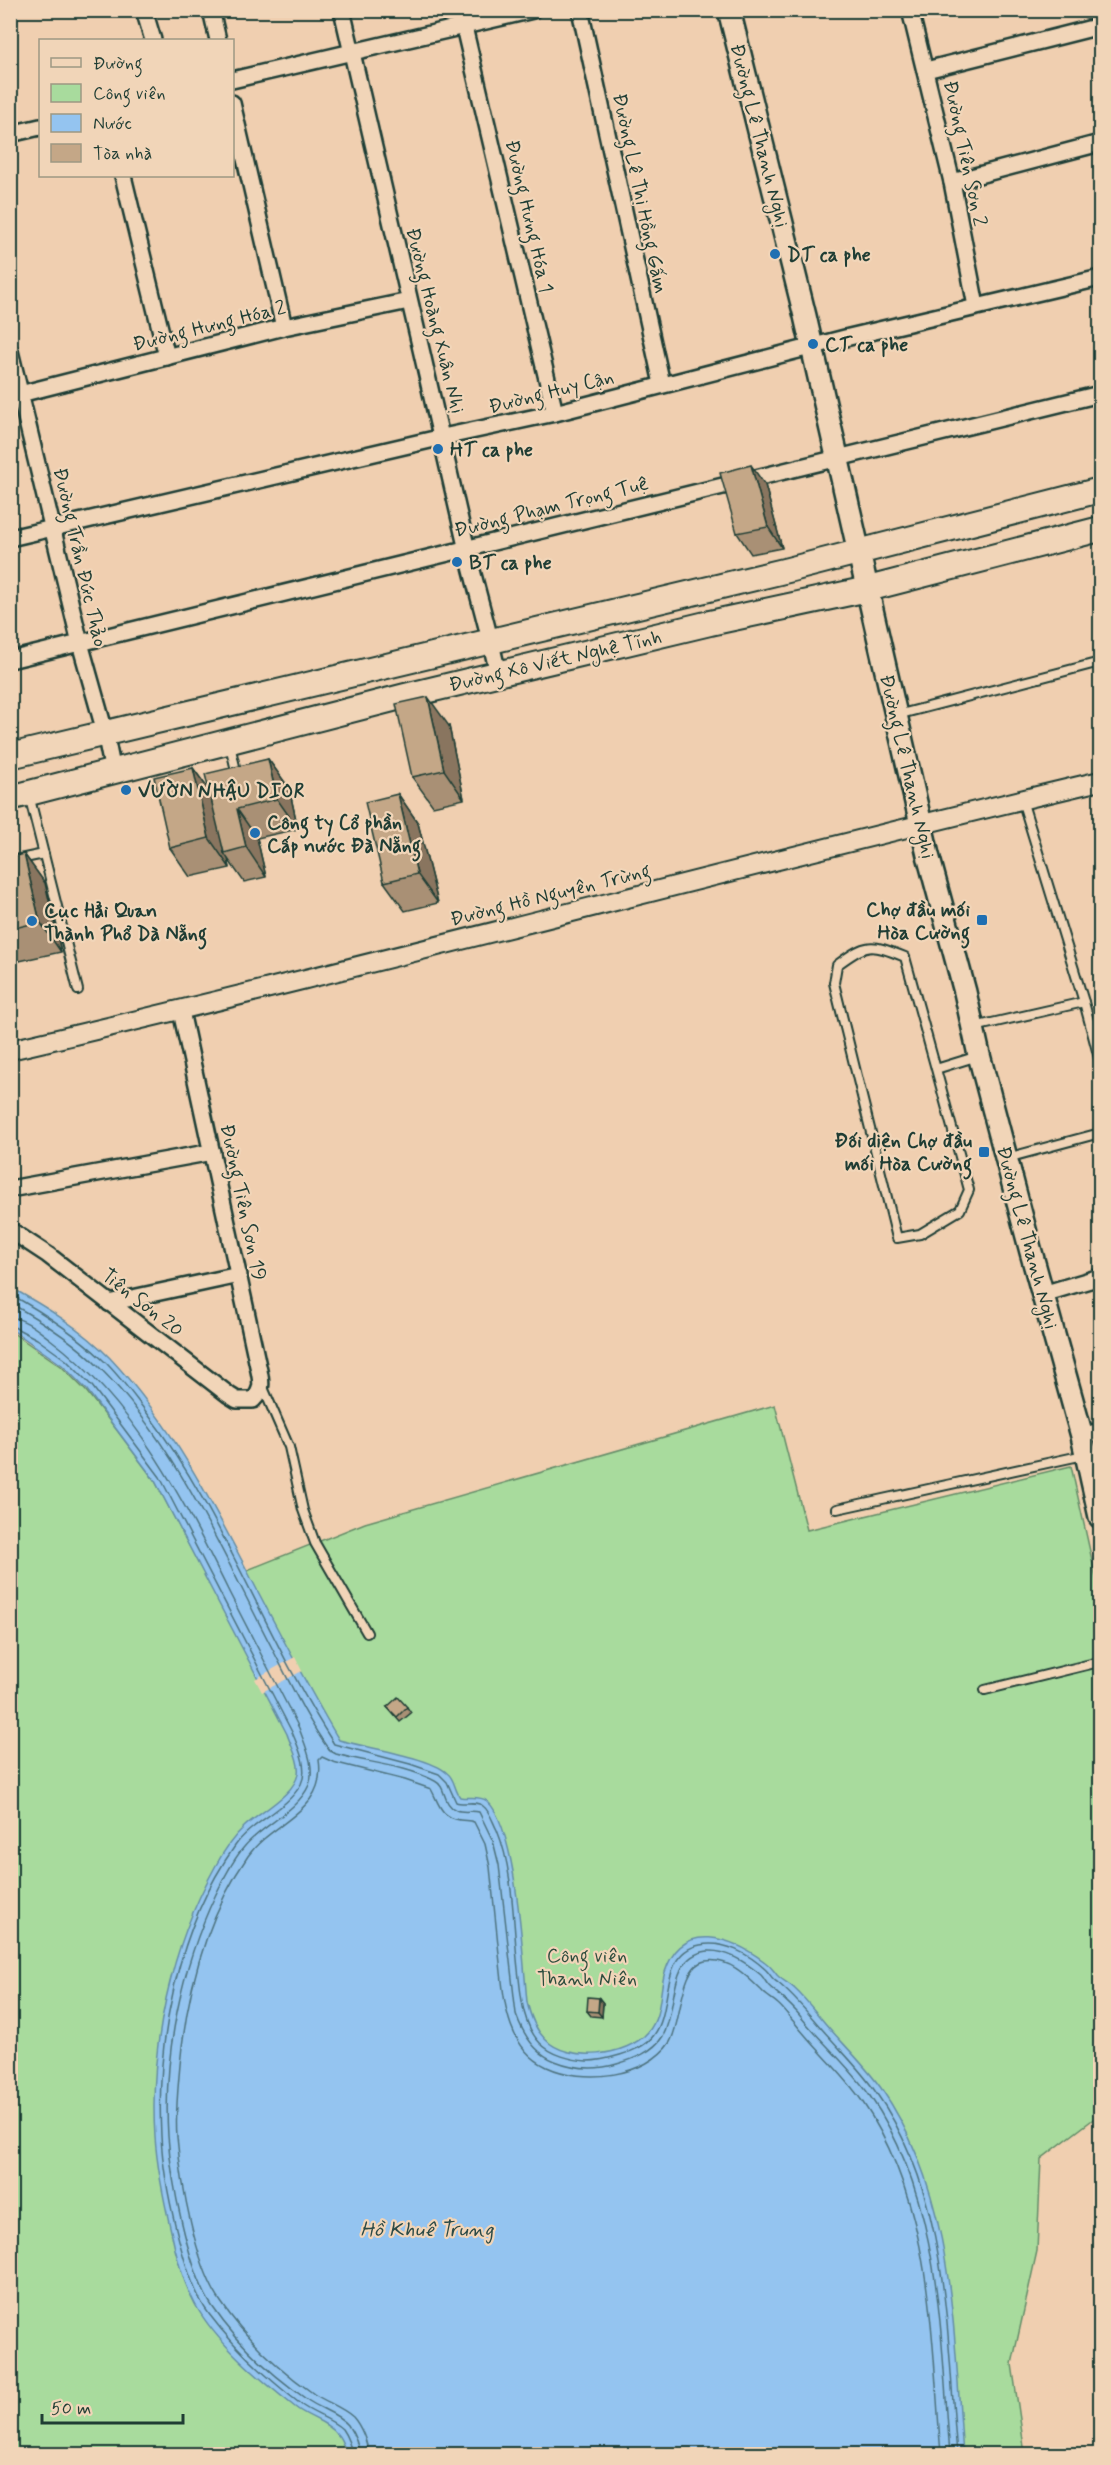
<svg xmlns="http://www.w3.org/2000/svg" width="1111" height="2465" viewBox="0 0 1111 2465" font-family="Mynerve,sans-serif">
<style>
.green{fill:#a8db9d;stroke:#648c68;stroke-width:1.5}
.water{fill:#94c4f0;stroke:#658ea5;stroke-width:1.5}
.pier{fill:#f0cfb0}
.lines{fill:none;stroke-linecap:round;stroke-linejoin:round}
.shore{stroke:#4e737f;stroke-width:1.5}
.service-casing{stroke:#1f3d34;stroke-width:12}
.minor-casing{stroke:#1f3d34;stroke-width:20}
.tertiary-casing{stroke:#1f3d34;stroke-width:22}
.secondary-casing{stroke:#1f3d34;stroke-width:26}
.primary-casing{stroke:#1f3d34;stroke-width:28}
.service{stroke:#f1d5b8;stroke-width:8}
.minor{stroke:#f1d5b8;stroke-width:15}
.tertiary{stroke:#f1d5b8;stroke-width:18}
.secondary{stroke:#f1d5b8;stroke-width:21}
.primary{stroke:#f1d5b8;stroke-width:24}
.wall{fill:#a99074;stroke:#1f3d34;stroke-width:1.5}
.shaded-wall{fill:#89755e;stroke:#1f3d34;stroke-width:1.5}
.building{fill:#c4a787;stroke:#1f3d34;stroke-width:1.5}
.poi-dot{fill:#1f6fb2;stroke:#f1d5b8;stroke-width:2}
.labels{text-anchor:middle;stroke-width:4.5;stroke-linejoin:round;paint-order:stroke}
.street-label{font-size:20px;fill:#1f3d34;stroke:#f1d5b8}
.poi-label{font-size:20px;font-weight:bold;fill:#1f3d34;stroke:#f1d5b8;text-anchor:start}
.park-label{font-size:20px;fill:#2d4d3e;stroke:#f1d5b8}
.water-label{font-size:21px;font-style:italic;fill:#2b4a47;stroke:#f1d5b8}
</style>
<rect width="100%" height="100%" fill="#f0cfb0"/>
<filter id="ink" filterUnits="userSpaceOnUse"><feTurbulence type="fractalNoise" baseFrequency=".0167" numOctaves="2"/><feDisplacementMap in="SourceGraphic" scale="12" xChannelSelector="R" yChannelSelector="G"/><feConvolveMatrix kernelMatrix="1 2 1 2 8 2 1 2 1" color-interpolation-filters="sRGB"/></filter>
<g filter="url(#ink)">
<polygon class="green" points="10,1331 61,1366 86,1391 116,1429 155,1481 210,1585 365,1523 775,1405 807,1530 1071,1466 1100,1596 1100,2114 1041,2159 1037,2251 1012,2364 1025,2454 11,2454"/>
<path class="water" d="M10 1287C46 1307 82 1329 110 1358 171 1423 212 1502 252 1580 280 1634 308 1688 339 1740 363 1747 430 1757 447 1773 455 1779 454 1789 460 1797 469 1799 479 1795 487 1801 517 1827 523 1960 527 2002 530 2015 535 2029 545 2039 568 2064 628 2056 648 2032 662 2016 659 1991 665 1972 682 1918 733 1938 765 1962 771 1966 773 1970 777 1975 783 1981 790 1984 795 1989 808 2001 819 2017 831 2030 848 2049 866 2067 881 2088 955 2195 953 2330 963 2454H347C344 2448 342 2439 337 2434 328 2422 307 2417 295 2407 261 2380 216 2343 195 2304 183 2282 176 2256 171 2231 164 2201 157 2168 155 2137 149 2046 171 1946 215 1867 223 1852 232 1838 244 1827 258 1813 296 1794 298 1773 300 1762 291 1746 287 1734L155 1481 87 1390 62 1365 11 1329Z"/>
<polygon class="pier" points="295,1657 302,1671 262,1692 255,1679"/>
<g class="lines">
<g class="shore">
<path d="M10 1294C44 1313 75 1333 103 1360 118 1374 131 1392 144 1409 223 1511 264 1636 334 1744L410 1764 439 1774 447 1782 456 1802C464 1805 477 1800 483 1806 490 1811 493 1823 497 1830 514 1871 513 1926 518 1969 521 1995 522 2024 540 2043 551 2055 572 2060 587 2061 599 2061 610 2058 620 2055 633 2051 646 2046 654 2035 674 2009 658 1953 700 1945 724 1940 749 1954 766 1970 770 1974 772 1979 777 1982 798 1999 813 2020 831 2039 846 2056 862 2072 875 2091 950 2196 946 2331 957 2454"/>
<path d="M10 1303C42 1321 74 1341 99 1367 176 1444 221 1550 271 1646 289 1681 306 1718 329 1750L336 1754C368 1763 405 1765 435 1781 447 1787 442 1804 456 1810 463 1813 472 1810 479 1812L493 1841 499 1865 516 2014C523 2034 534 2053 555 2061 575 2069 597 2070 617 2064 634 2059 653 2052 663 2036 678 2009 667 1955 708 1951 727 1950 747 1963 761 1975 764 1978 766 1983 769 1986 781 1997 791 2004 801 2017 823 2044 850 2067 870 2096 942 2200 940 2333 950 2454"/>
<path d="M10 1317C24 1318 39 1331 50 1339 135 1403 184 1501 230 1594 253 1639 276 1683 299 1728 305 1745 316 1767 309 1785 297 1812 262 1825 244 1847 232 1861 224 1878 216 1894 181 1967 163 2055 168 2136 171 2180 188 2270 212 2306 237 2343 273 2376 309 2401 321 2409 339 2414 348 2425 353 2433 359 2445 359 2454"/>
<path d="M10 1325 37 1339 66 1360 92 1386 160 1477 292 1732C298 1747 309 1768 301 1784 287 1810 252 1821 235 1846 178 1926 156 2038 161 2136 163 2179 183 2280 209 2314 236 2350 268 2379 303 2406 314 2414 332 2419 342 2429 347 2436 351 2447 352 2454"/>
<path d="M368 2454C368 2443 361 2426 353 2417 342 2407 326 2402 314 2394 279 2369 245 2338 221 2302 195 2266 181 2182 177 2137 175 2113 178 2089 180 2065 187 1991 205 1918 248 1856 272 1821 327 1812 319 1760L322 1757 333 1762 405 1780 431 1789C439 1803 440 1817 460 1820 465 1821 469 1820 474 1822L485 1844 490 1867C493 1896 496 1925 499 1954 504 1995 504 2047 547 2067 583 2084 646 2078 670 2042 682 2022 680 1965 705 1961 729 1957 747 1976 762 1991 766 1996 773 1999 778 2004 784 2009 789 2017 795 2023 816 2050 843 2073 862 2101 933 2204 931 2335 941 2454"/>
</g>
<g class="service-casing">
<g id="service">
<polyline points="897,715 1100,662"/>
<polyline points="230,745 237,775"/>
<polyline points="29,795 78,990"/>
<polyline points="1022,800 1084,1002"/>
<polyline points="10,861 44,854"/>
<polyline points="974,1027 1084,1002 1100,1062"/>
<path d="M936 1069 969 1190 960 1210 920 1234 897 1238 834 983 837 965C867 943 870 943 905 957L936 1069 978 1056"/>
<polyline points="1007,1158 1100,1133"/>
<polyline points="262,1385 289,1447 303,1510 315,1543 367,1633"/>
<polyline points="837,1509 1084,1455"/>
<polyline points="985,1690 1099,1662 1100,1670"/>
</g>
</g>
<g class="minor-casing">
<g id="minor">
<polyline points="144,10 153,40"/>
<polyline points="211,10 218,40"/>
<path d="M342 10C383 189 426 367 466 546 476 589 489 631 498 674"/>
<polyline points="580,10 662,384"/>
<polyline points="910,10 952,182 976,306"/>
<polyline points="464,27 555,413"/>
<polyline points="926,70 1100,26"/>
<polyline points="232,80 533,10"/>
<polyline points="232,103 284,327"/>
<polyline points="10,134 40,127"/>
<polyline points="123,176 167,357"/>
<polyline points="952,182 1100,143"/>
<polyline points="10,351 80,643 105,732 113,772"/>
<polyline points="20,394 284,327 409,301"/>
<polyline points="10,538 443,437 555,413 845,338 1100,278"/>
<polyline points="10,660 1100,394"/>
<polyline points="10,1189 212,1152"/>
<path d="M10 1230 48 1255 229 1395 237 1400H253C264 1389 261 1380 258 1366L181 1011"/>
<polyline points="1043,1294 1100,1277"/>
<polyline points="109,1303 239,1275"/>
<polyline points="1082,1436 1100,1431"/>
</g>
</g>
<g class="tertiary-casing">
<path id="tertiary" d="M10 1050C375 966 736 867 1100 781"/>
</g>
<g class="secondary-casing">
<polyline id="secondary" points="729,10 805,316 928,855 965,992 979,1055 1031,1252 1082,1436 1100,1517"/>
</g>
<g class="primary-casing">
<g id="primary">
<polyline points="10,756 788,570 1100,490"/>
<polyline points="10,798 405,696 710,623 868,589 1100,529"/>
</g>
</g>
<use href="#service" class="service"/>
<use href="#minor" class="minor"/>
<use href="#tertiary" class="tertiary"/>
<use href="#secondary" class="secondary"/>
<use href="#primary" class="primary"/>
</g>
<g class="wall">
<polygon points="765,485 782,548 751,554 737,533"/>
<polygon points="449,726 464,799 433,806 412,777"/>
<polygon points="268,759 289,788 298,829 257,838 266,877 244,882 228,859 230,868 190,877 170,848 193,768 209,790"/>
<polygon points="398,794 418,823 438,903 405,911 384,882"/>
<polygon points="24,854 45,883 61,952 10,963 10,857"/>
<polygon points="387,1707 407,1707 411,1713 400,1722"/>
<polygon points="599,1998 603,2003 602,2017 591,2016 587,2011"/>
</g>
<g class="shaded-wall">
<polygon points="751,465 765,485 782,548 768,527"/>
<polygon points="428,697 449,726 464,799 444,770"/>
<polygon points="268,759 289,788 298,829 277,799"/>
<polygon points="193,768 214,797 224,853 228,859 230,868 209,838"/>
<polygon points="398,794 418,823 438,903 417,874"/>
<polygon points="237,809 257,838 266,877 246,847"/>
<polygon points="24,854 45,883 61,952 40,922"/>
<polygon points="599,1998 603,2003 602,2017 598,2012"/>
</g>
<g class="building">
<polygon points="751,465 768,527 737,533 720,473"/>
<polygon points="428,697 444,770 412,777 396,704"/>
<polygon points="268,759 277,799 237,809 246,847 224,853 205,774"/>
<polygon points="193,768 209,838 170,848 154,777"/>
<polygon points="398,794 417,874 384,882 365,802"/>
<polygon points="24,854 40,922 10,929 10,857"/>
<polygon points="398,1697 407,1707 397,1717 387,1707"/>
<polygon points="588,1997 599,1998 598,2012 587,2011"/>
</g>
</g>
<g class="poi-dot">
<circle cx="775" cy="254" r="6"/>
<circle cx="813" cy="344" r="6"/>
<circle cx="438" cy="449" r="6"/>
<circle cx="457" cy="562" r="6"/>
<circle cx="126" cy="790" r="6"/>
<circle cx="255" cy="833" r="6"/>
<rect x="976" y="914" width="12" height="12" rx="3"/>
<circle cx="32" cy="921" r="6"/>
<rect x="978" y="1146" width="12" height="12" rx="3"/>
</g>
<g class="labels">
<g class="street-label">
<text transform="translate(760 135) rotate(76)" y="7">Đường Lê Thanh Nghị</text>
<text transform="translate(966 153) rotate(78)" y="7">Đường Tiên Sơn 2</text>
<text transform="translate(641 193) rotate(78)" y="7">Đường Lê Thị Hồng Gấm</text>
<text transform="translate(530 216) rotate(77)" y="7">Đường Hưng Hóa 1</text>
<text transform="translate(436 320) rotate(76)" y="7">Đường Hoàng Xuân Nhị</text>
<text transform="translate(209 325) rotate(-14)" y="7">Đường Hưng Hóa 2</text>
<text transform="translate(551 391) rotate(-14)" y="7">Đường Huy Cận</text>
<text transform="translate(551 506) rotate(-14)" y="7">Đường Phạm Trọng Tuệ</text>
<text transform="translate(81 557) rotate(77)" y="7">Đường Trần Đức Thảo</text>
<text transform="translate(555 660) rotate(-13)" y="7">Đường Xô Viết Nghệ Tĩnh</text>
<text transform="translate(908 766) rotate(77)" y="7">Đường Lê Thanh Nghị</text>
<text transform="translate(550 894) rotate(-14)" y="7">Đường Hồ Nguyên Trừng</text>
<text transform="translate(244 1202) rotate(78)" y="7">Đường Tiên Sơn 19</text>
<text transform="translate(1028 1237) rotate(75)" y="7">Đường Lê Thanh Nghị</text>
<text transform="translate(143 1302) rotate(38)" y="7">Tiên Sơn 20</text>
</g>
<g class="poi-label">
<text x="787" y="261">DT ca phe</text>
<text x="825" y="351">CT ca phe</text>
<text x="450" y="456">HT ca phe</text>
<text x="469" y="569">BT ca phe</text>
<text x="138" y="797">VƯỜN NHẬU DIOR</text>
<text x="267" y="829">Công ty Cổ phần<tspan x="267" dy="23">Cấp nước Đà Nẵng</tspan></text>
<text x="970" y="916" text-anchor="end">Chợ đầu mối<tspan x="970" dy="23">Hòa Cường</tspan></text>
<text x="44" y="917">Cục Hẳi Quan<tspan x="44" dy="23">Thành Phổ Dà Nẵng</tspan></text>
<text x="972" y="1147" text-anchor="end">Đối diện Chợ đầu<tspan x="972" dy="23">mối Hòa Cường</tspan></text>
</g>
<g class="park-label">
<text x="587" y="1962">Công viên<tspan x="587" dy="23">Thanh Niên</tspan></text>
</g>
<g class="water-label">
<text x="427" y="2236">Hồ Khuê Trung</text>
</g>
</g>
<rect width="1111" height="2465" fill="none" stroke="#f1d5b8" stroke-width="36"/>
<rect x="18" y="18" width="1075" height="2429" fill="none" stroke="#1f3d34" stroke-width="2" filter="url(#ink)"/>
<rect x="39" y="39" width="195" height="138" fill="#f1d5b8" stroke="#9d9883" stroke-width="1.5"/>
<rect x="51" y="58" width="30" height="9" fill="#f1d5b8" stroke="#9d9883" stroke-width="1.5"/>
<text x="93" y="69" font-size="18" fill="#1f3d34">Đường</text>
<rect x="51" y="84" width="30" height="18" fill="#a8db9d" stroke="#9d9883" stroke-width="1.5"/>
<text x="93" y="99" font-size="18" fill="#1f3d34">Công viên</text>
<rect x="51" y="114" width="30" height="18" fill="#94c4f0" stroke="#9d9883" stroke-width="1.5"/>
<text x="93" y="129" font-size="18" fill="#1f3d34">Nước</text>
<rect x="51" y="144" width="30" height="18" fill="#c4a787" stroke="#9d9883" stroke-width="1.5"/>
<text x="93" y="159" font-size="18" fill="#1f3d34">Tòa nhà</text>
<path d="M42 2414v9h141v-9" fill="none" stroke="#1f3d34" stroke-width="3"/>
<text x="51" y="2414" font-size="18" fill="#1f3d34" stroke="#f1d5b8" stroke-width="4.5" paint-order="stroke">50 m</text>
</svg>
